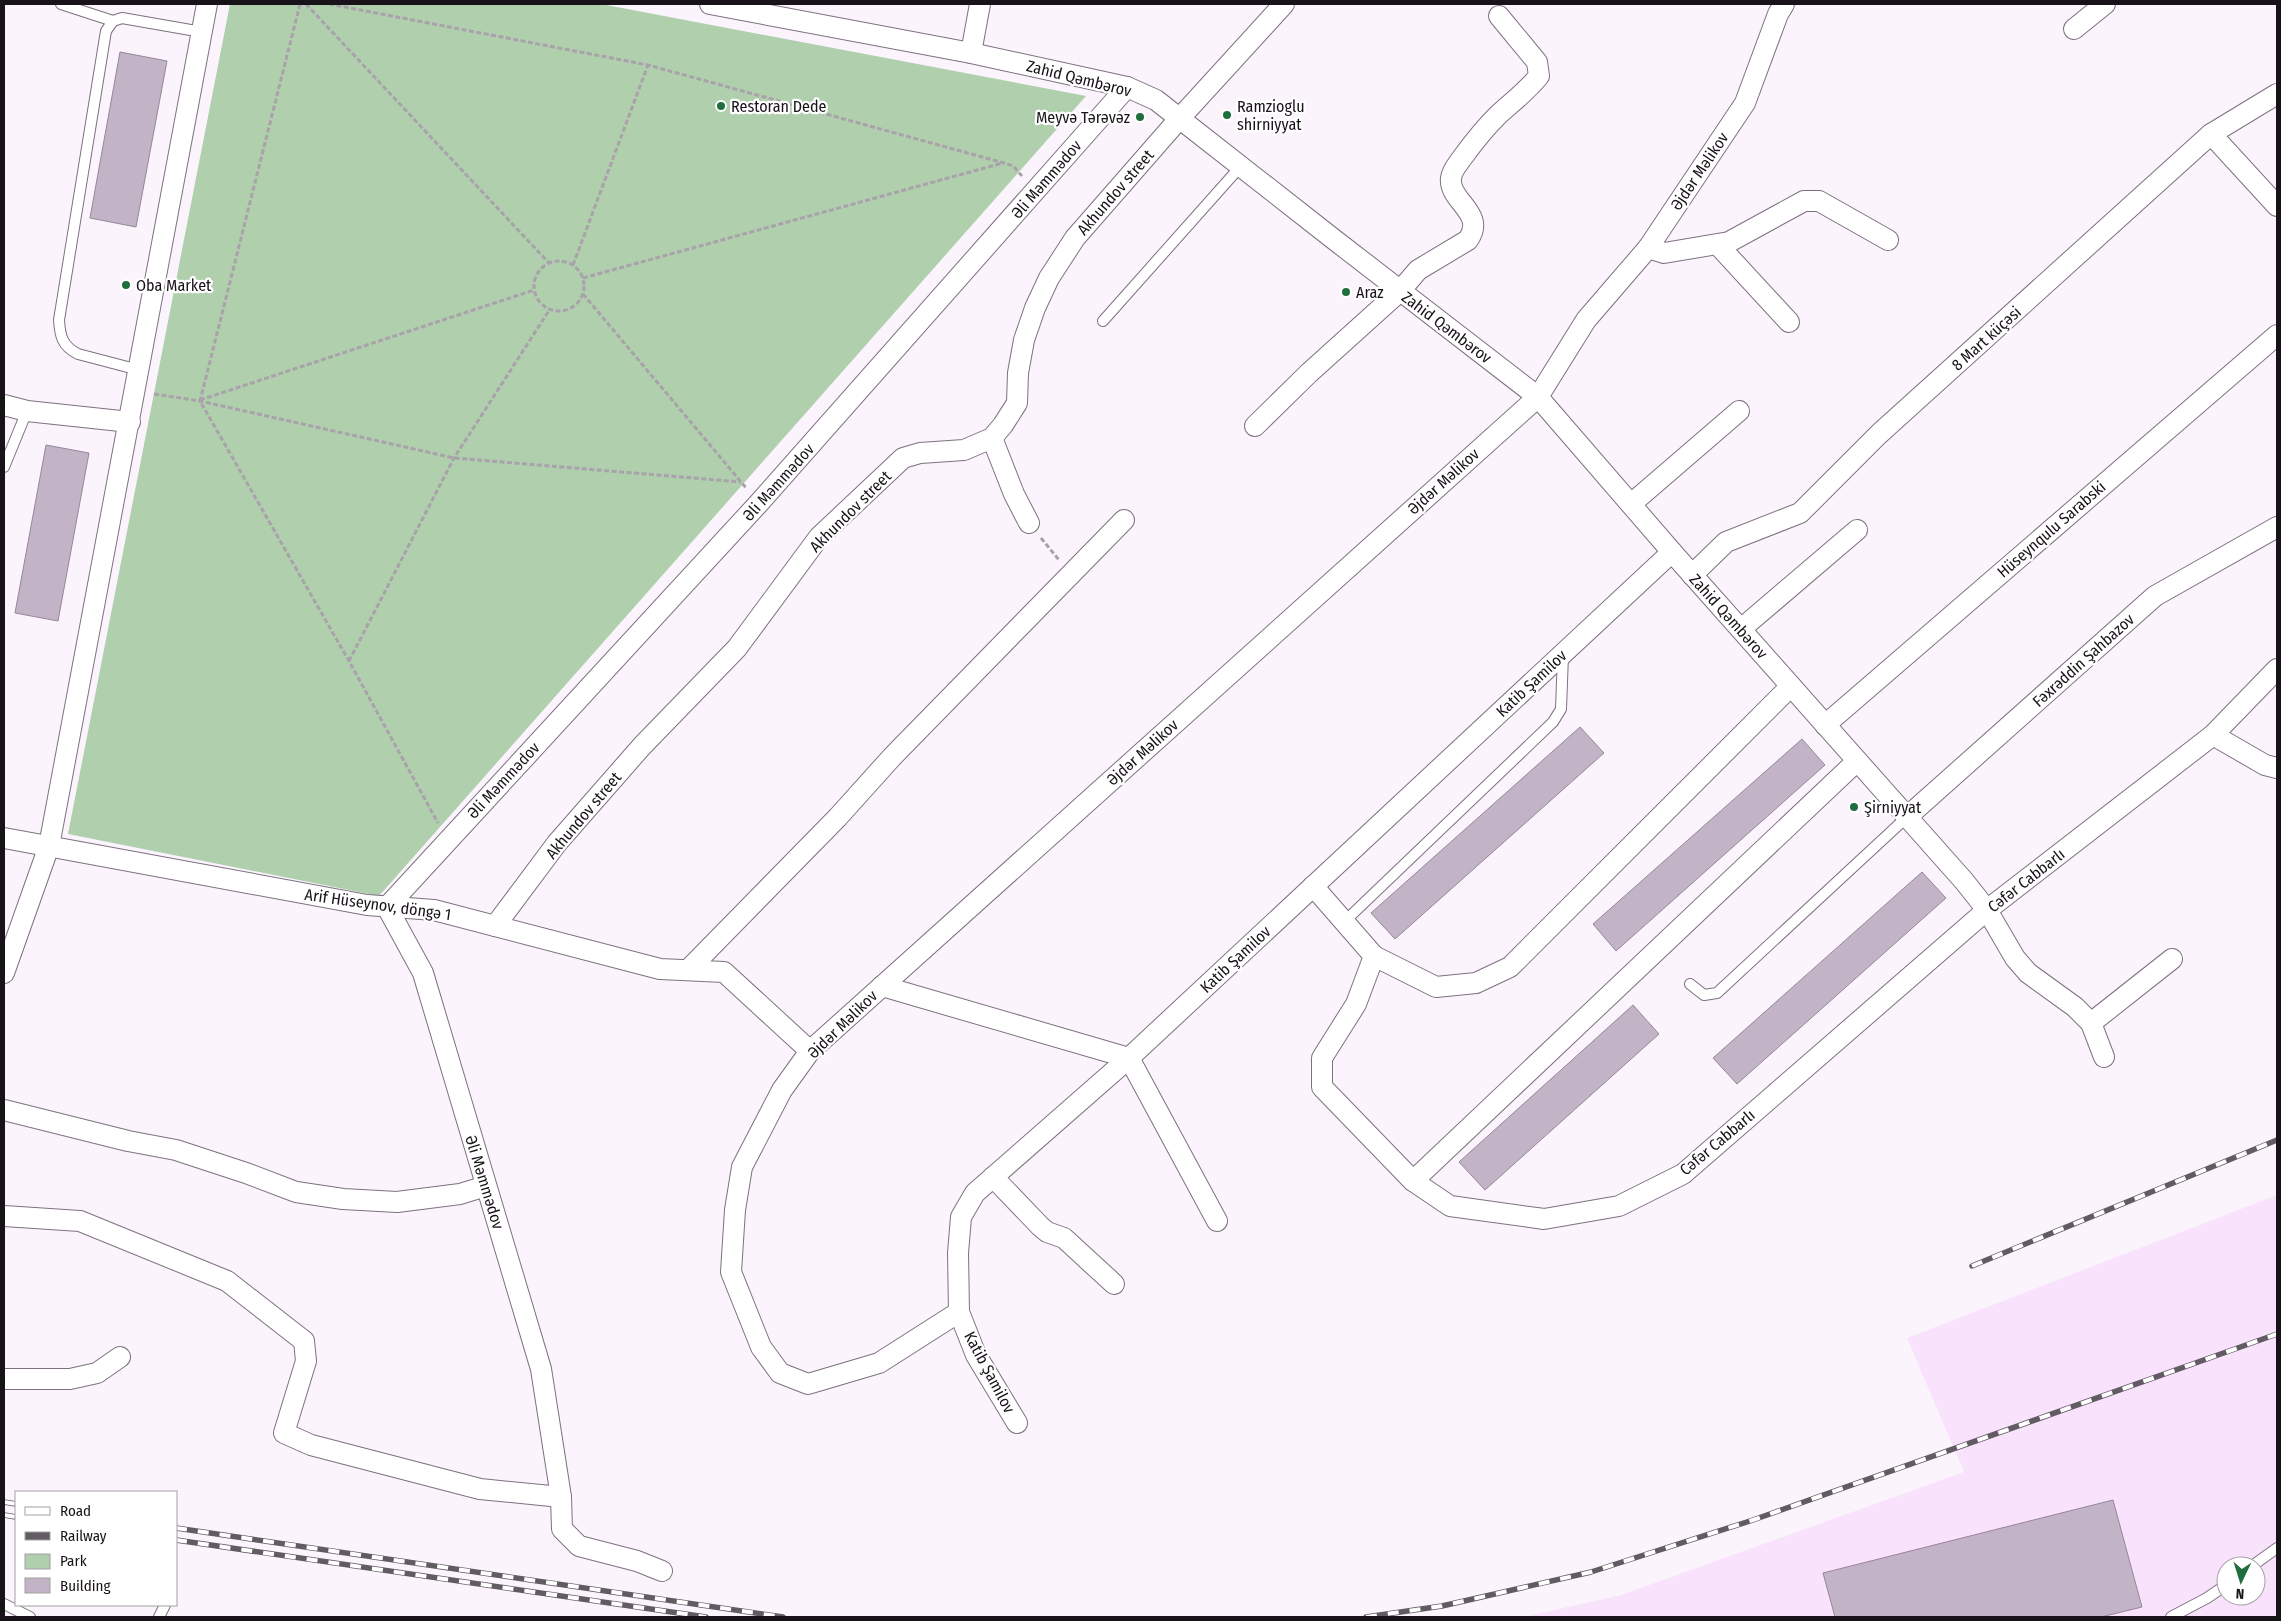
<svg xmlns="http://www.w3.org/2000/svg" width="2281" height="1621" viewBox="0 0 2281 1621" font-family="'Fira Sans Condensed',sans-serif">
<style>
.built{fill:#f8e2fc;fill-rule:evenodd}
.green{fill:#afcfad}
.building{fill:#c3b3c6;stroke:#968699}
.lines{fill:none;stroke-linecap:round;stroke-linejoin:round}
.service-casing{stroke:#7f7081;stroke-width:12}
.minor-casing{stroke:#7f7081;stroke-width:22}
.path{stroke:#a9a2ab;stroke-width:3;stroke-dasharray:5 2.5;stroke-linecap:butt}
.service{stroke:#fff;stroke-width:10}
.minor{stroke:#fff;stroke-width:20}
.rail-casing{stroke:#625b63;stroke-width:5.5}
.rail{stroke:#fff;stroke-width:4;stroke-dasharray:11;stroke-linecap:butt}
.poi-dot{fill:#1f6e3e;stroke:#fff;stroke-width:2}
.labels{text-anchor:middle;stroke-width:4.5;stroke-linejoin:round;paint-order:stroke}
.street-label{font-size:16px;fill:#181219;stroke:#fff}
.poi-label{font-size:16px;fill:#181219;stroke:#fff;text-anchor:start}
</style>
<rect width="100%" height="100%" fill="#fbf4fd"/>
<path class="built" d="M2277 1195V1617H1523L1621 1595 1964 1472 1907 1338ZM2226 1566H2256V1596H2226Z"/>
<polygon class="green" points="230,4 601,4 1086,96 379,896 68,834"/>
<g class="building">
<polygon points="120,52 167,61 136,227 90,218"/>
<polygon points="46,445 89,453 58,621 15,613"/>
<polygon points="1580,727 1604,753 1395,939 1371,913"/>
<polygon points="1802,739 1825,765 1616,951 1593,924"/>
<polygon points="1922,872 1946,898 1737,1084 1713,1058"/>
<polygon points="1633,1005 1659,1034 1485,1190 1459,1162"/>
<polygon points="2113,1500 2142,1607 2101,1617 1835,1617 1823,1573"/>
</g>
<g class="lines">
<g class="service-casing">
<g id="service">
<polyline points="61,4 113,21"/>
<polyline points="1103,321 1240,167"/>
<path d="M139 370 78 354C62 346 60 336 59 320L106 31 113 21 122 18 202 32"/>
<polyline points="4,467 27,411"/>
<polyline points="1344,922 1553,722 1561,709 1563,655"/>
<polyline points="1690,984 1704,995 1717,993 1907,817"/>
<polyline points="2252,1566 2277,1548"/>
<polyline points="4,1604 30,1617"/>
<polyline points="159,1617 165,1605"/>
<polyline points="2171,1617 2207,1598 2226,1585"/>
</g>
</g>
<g class="minor-casing">
<g id="minor">
<polyline points="710,4 971,53 1127,87 1156,100 1336,241 1538,397 1672,552 1964,881 1987,910 2015,958 2028,973 2075,1007 2091,1023 2104,1057"/>
<polyline points="2074,29 2105,4"/>
<polyline points="971,53 980,4"/>
<polyline points="2211,134 2277,206"/>
<polyline points="1718,245 1789,322"/>
<polyline points="1648,248 1664,253 1729,242 1804,201 1819,201 1888,240"/>
<polyline points="4,405 27,411 130,422"/>
<path d="M1255 426 1309 373 1400 291 1418 270 1468 240C1487 213 1448 201 1451 178 1452 170 1458 164 1462 158 1473 143 1484 129 1497 116 1511 103 1527 91 1539 76L1537 62 1499 16"/>
<polyline points="992,438 1014,494 1029,523"/>
<polyline points="1631,504 1739,411"/>
<polyline points="1692,575 1726,542 1800,513 1879,434 2211,134 2277,94"/>
<polyline points="1741,629 1857,530"/>
<polyline points="1825,725 2277,335"/>
<polyline points="2213,735 2265,765 2277,768"/>
<polyline points="1907,817 2155,596 2277,527"/>
<polyline points="4,838 367,905 434,910 660,969 724,972 810,1051"/>
<polyline points="1313,886 1374,956 1356,1004 1322,1058 1322,1087 1413,1181 1450,1206 1544,1219 1619,1206 1683,1174 1987,910 2213,735 2277,669"/>
<polyline points="495,926 557,843 642,746 737,648 819,537 903,458 920,453 964,450 992,438 1003,425 1017,403 1018,373 1024,340 1035,308 1049,278 1075,238 1179,119 1284,4"/>
<polyline points="1374,956 1436,987 1476,983 1510,967 1791,686"/>
<polyline points="688,970 838,817 892,757 1124,520"/>
<polyline points="4,973 49,846 207,4"/>
<polyline points="882,986 1129,1058 1217,1221"/>
<polyline points="2091,1023 2172,959"/>
<polyline points="4,1110 128,1141 176,1150 246,1173 296,1192 343,1199 397,1202 460,1194 486,1186"/>
<polyline points="993,1177 1040,1226 1047,1232 1064,1238 1114,1284"/>
<polyline points="1413,1181 1857,761"/>
<polyline points="4,1216 80,1221 227,1281 304,1341 306,1361 284,1433 311,1445 480,1489 561,1497"/>
<polyline points="959,1312 879,1363 808,1384 780,1373 761,1347 731,1272 735,1210 742,1167 782,1090 810,1051 1538,397 1586,320 1648,248 1745,103 1778,14 1784,4"/>
<polyline points="4,1379 70,1379 97,1373 120,1357"/>
<polyline points="1017,1423 976,1355 959,1312 958,1253 961,1217 975,1193 1129,1058 1672,552"/>
<polyline points="662,1571 637,1561 579,1546 562,1529 561,1497 541,1369 423,973 387,907 759,503 1127,87"/>
</g>
</g>
<g class="path">
<polyline points="300,4 200,401 349,661 438,823"/>
<polyline points="306,4 549,263"/>
<polyline points="329,4 648,65 1004,163 1013,166 1022,176"/>
<circle cx="559" cy="286" r="25"/>
<polyline points="573,265 648,65"/>
<polyline points="583,278 1003,163"/>
<polyline points="583,294 747,489"/>
<polyline points="154,394 200,401 454,458 741,482"/>
<polyline points="200,400 534,290"/>
<polyline points="1041,538 1059,560"/>
<polyline points="349,661 454,458 550,309"/>
</g>
<use href="#service" class="service"/>
<use href="#minor" class="minor"/>
<g class="rail-casing">
<g id="rail">
<polyline points="1972,1266 2277,1140"/>
<polyline points="4,1502 16,1504"/>
<polyline points="4,1515 16,1517"/>
<polyline points="176,1528 783,1617"/>
<polyline points="176,1540 706,1617"/>
<polyline points="1366,1617 1442,1606 1591,1572 1753,1520 2277,1334"/>
</g>
</g>
<use href="#rail" class="rail"/>
</g>
<g class="poi-dot">
<circle cx="721" cy="106" r="5"/>
<circle cx="1227" cy="115" r="5"/>
<circle cx="1140" cy="117" r="5"/>
<circle cx="126" cy="285" r="5"/>
<circle cx="1346" cy="292" r="5"/>
<circle cx="1854" cy="807" r="5"/>
</g>
<g class="labels">
<g class="street-label">
<text transform="translate(1079 78) rotate(14)" y="6">Zahid Qəmbərov</text>
<text transform="translate(1699 171) rotate(-56)" y="6">Əjdər Məlikov</text>
<text transform="translate(1046 179) rotate(-49)" y="6">Əli Məmmədov</text>
<text transform="translate(1115 192) rotate(-49)" y="6">Akhundov street</text>
<text transform="translate(1447 327) rotate(37)" y="6">Zahid Qəmbərov</text>
<text transform="translate(1986 338) rotate(-42)" y="6">8 Mart küçəsi</text>
<text transform="translate(1443 481) rotate(-42)" y="6">Əjdər Məlikov</text>
<text transform="translate(778 482) rotate(-48)" y="6">Əli Məmmədov</text>
<text transform="translate(850 511) rotate(-45)" y="6">Akhundov street</text>
<text transform="translate(2051 529) rotate(-41)" y="6">Hüseynqulu Sarabski</text>
<text transform="translate(1729 616) rotate(48)" y="6">Zahid Qəmbərov</text>
<text transform="translate(2083 660) rotate(-42)" y="6">Fəxrəddin Şahbazov</text>
<text transform="translate(1531 683) rotate(-43)" y="6">Katib Şamilov</text>
<text transform="translate(1142 752) rotate(-42)" y="6">Əjdər Məlikov</text>
<text transform="translate(503 780) rotate(-47)" y="6">Əli Məmmədov</text>
<text transform="translate(583 815) rotate(-50)" y="6">Akhundov street</text>
<text transform="translate(2026 880) rotate(-38)" y="6">Cəfər Cabbarlı</text>
<text transform="translate(378 904) rotate(8)" y="6">Arif Hüseynov, döngə 1</text>
<text transform="translate(1235 959) rotate(-43)" y="6">Katib Şamilov</text>
<text transform="translate(842 1024) rotate(-44)" y="6">Əjdər Məlikov</text>
<text transform="translate(1717 1142) rotate(-40)" y="6">Cəfər Cabbarlı</text>
<text transform="translate(485 1182) rotate(73)" y="6">Əli Məmmədov</text>
<text transform="translate(990 1372) rotate(62)" y="6">Katib Şamilov</text>
</g>
<g class="poi-label">
<text x="731" y="112">Restoran Dede</text>
<text x="1237" y="112">Ramzioglu<tspan x="1237" dy="18">shirniyyat</tspan></text>
<text x="1130" y="123" text-anchor="end">Meyvə Tərəvəz</text>
<text x="136" y="291">Oba Market</text>
<text x="1356" y="298">Araz</text>
<text x="1864" y="813">Şirniyyat</text>
</g>
</g>
<rect width="2281" height="1621" fill="none" stroke="#181219" stroke-width="10"/>
<rect x="15" y="1491" width="162" height="115" fill="#ffffff" stroke="#a3a0a3"/>
<rect x="25" y="1507" width="25" height="8" fill="#ffffff" stroke="#a3a0a3"/>
<text x="60" y="1516" font-size="15" fill="#181219">Road</text>
<rect x="25" y="1532" width="25" height="8" fill="#625b63" stroke="#a3a0a3"/>
<text x="60" y="1541" font-size="15" fill="#181219">Railway</text>
<rect x="25" y="1554" width="25" height="15" fill="#afcfad" stroke="#a3a0a3"/>
<text x="60" y="1566" font-size="15" fill="#181219">Park</text>
<rect x="25" y="1578" width="25" height="15" fill="#c3b3c6" stroke="#a3a0a3"/>
<text x="60" y="1591" font-size="15" fill="#181219">Building</text>
<g transform="translate(2241 1581) rotate(184)"><circle r="24" fill="#ffffff" stroke="#a3a0a3"/>
<path d="M0-4L9 19L0 12L-9 19Z" fill="#1f6e3e"/>
<text y="-8" font-size="14" font-weight="bold" text-anchor="middle" fill="#181219">N</text>
</g>
</svg>
